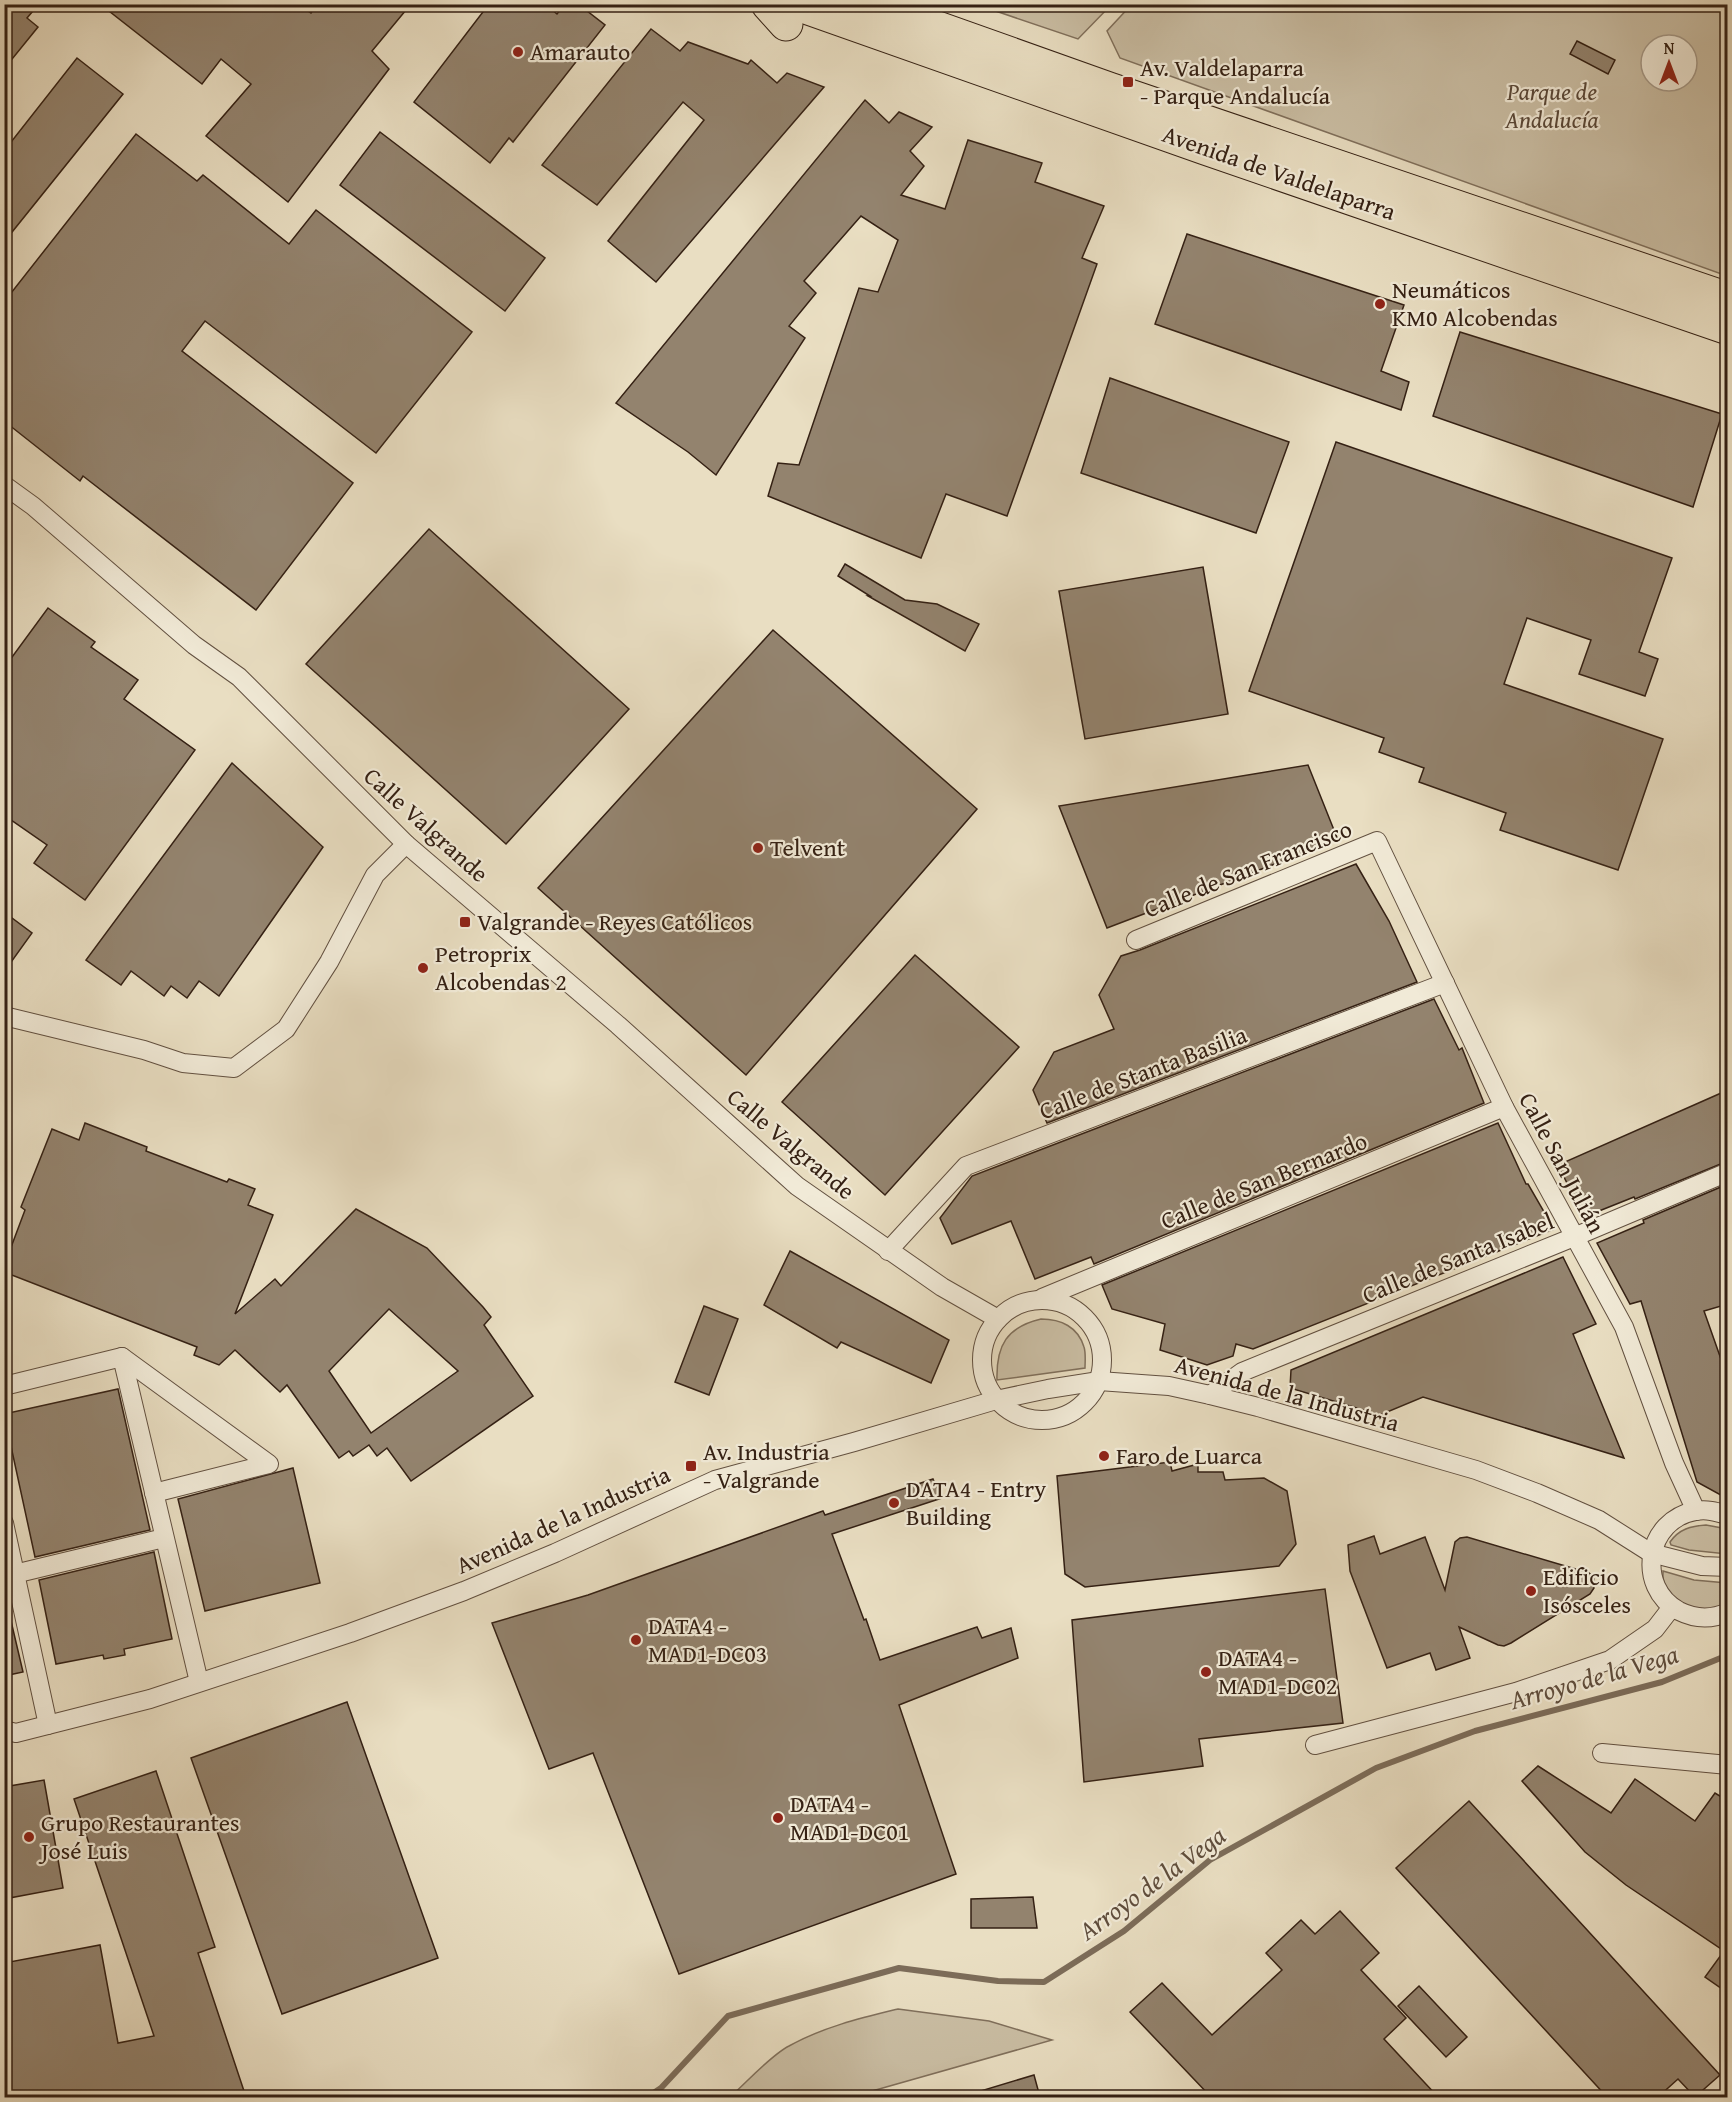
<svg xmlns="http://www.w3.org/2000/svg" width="1732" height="2102" viewBox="0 0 1732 2102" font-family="'Gentium Book Plus',serif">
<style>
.green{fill:#cabea4;stroke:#80705c;stroke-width:1.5;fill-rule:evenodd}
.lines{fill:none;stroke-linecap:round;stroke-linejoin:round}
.stream{stroke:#7c6c59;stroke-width:6}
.building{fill:#93836e;stroke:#352114;stroke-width:1.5;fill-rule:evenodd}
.street-casing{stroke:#625040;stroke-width:20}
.highway-casing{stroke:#352114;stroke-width:35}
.street{stroke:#f1ead7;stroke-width:18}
.highway{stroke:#e9dec2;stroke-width:33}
.poi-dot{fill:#8f2418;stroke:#f1ead7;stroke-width:2}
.labels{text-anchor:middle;stroke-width:4.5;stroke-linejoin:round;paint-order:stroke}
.poi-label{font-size:24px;fill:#352114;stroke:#f1ead7;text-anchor:start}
.park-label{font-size:24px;font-style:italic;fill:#5a4838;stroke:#f1ead7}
.street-label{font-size:24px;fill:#352114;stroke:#f1ead7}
.water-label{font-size:26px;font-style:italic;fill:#5f4d3c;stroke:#f1ead7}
</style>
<rect width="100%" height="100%" fill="#e9dec2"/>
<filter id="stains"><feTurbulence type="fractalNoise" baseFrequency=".00333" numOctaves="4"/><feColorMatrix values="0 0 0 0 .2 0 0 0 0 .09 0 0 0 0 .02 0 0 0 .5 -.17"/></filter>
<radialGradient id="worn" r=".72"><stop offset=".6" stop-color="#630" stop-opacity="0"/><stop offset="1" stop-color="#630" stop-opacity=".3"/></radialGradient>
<g class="green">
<path d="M1132 4 1727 5V276L1120 58 1107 31ZM1651 45H1687V81H1651Z"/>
<polygon points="978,5 1111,5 1078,39"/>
<path d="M1041 1319C1061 1319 1078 1327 1084 1347 1086 1353 1085 1362 1085 1368L997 1380C996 1345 1007 1327 1041 1319Z"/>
<path d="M1706 1525 1722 1528 1727 1532V1554L1689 1550 1671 1545 1670 1542C1679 1529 1691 1526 1706 1525Z"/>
<path d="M1663 1571 1694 1580 1727 1583V1602C1703 1620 1660 1603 1663 1571Z"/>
<path d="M898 2009 989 2021 1052 2040 851 2097H730C746 2083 771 2055 789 2046 823 2027 861 2018 898 2009Z"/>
</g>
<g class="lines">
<polyline class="stream" points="646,2098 661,2088 728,2016 899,1968 998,1981 1044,1982 1124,1931 1210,1860 1376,1768 1475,1731 1662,1682 1728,1655"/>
</g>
<g class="building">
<polygon points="4,4 39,4 27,18 38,27 4,69"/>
<polygon points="100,4 297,4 311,13 317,4 411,4 372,51 389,69 288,202 206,136 251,84 221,59 202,84"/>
<polygon points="489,4 545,4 557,14 565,4 578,4 605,25 513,142 509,138 490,163 414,102"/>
<polygon points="651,29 680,51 688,42 748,64 751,60 777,83 787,73 824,87 656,282 608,241 704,120 683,102 597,205 542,165"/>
<polygon points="1577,41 1615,60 1608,74 1570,54"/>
<polygon points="77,58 123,94 4,242 4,151"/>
<polygon points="865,100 889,123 899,112 932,127 910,151 924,166 901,195 945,209 968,140 1042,163 1035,182 1104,206 1082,258 1097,264 1007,516 946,494 921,558 768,496 778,463 799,465 859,288 878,292 898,240 861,216 804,281 816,293 789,326 805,338 716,475 688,452 616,403"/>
<polygon points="380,132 545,258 505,311 340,185"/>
<polygon points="136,134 197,181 203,175 289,244 316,210 472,332 376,453 205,321 182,351 353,483 256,610 83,476 80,481 4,421 4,302"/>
<polygon points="1187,234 1404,305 1381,371 1409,382 1401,410 1155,324"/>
<polygon points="1460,332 1722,414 1693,507 1433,416"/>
<polygon points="1110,378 1289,442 1256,533 1081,473"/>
<polygon points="1336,442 1672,558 1639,652 1658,659 1645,696 1579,674 1591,640 1527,618 1504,684 1663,739 1618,870 1500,830 1506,813 1419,782 1424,768 1379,752 1384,738 1249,691"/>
<polygon points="429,529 629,709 506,844 306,664"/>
<polygon points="845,564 905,600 937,604 979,624 965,651 868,596 870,596 838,576"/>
<polygon points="1203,567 1228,714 1085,739 1059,591"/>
<polygon points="48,608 95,642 91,647 138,680 124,699 195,750 85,900 34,863 47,845 4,815 4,668"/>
<polygon points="773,630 977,809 746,1075 538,888"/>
<polygon points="232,763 323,847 219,996 199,981 187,998 171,986 164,996 131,971 121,985 86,960"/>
<polygon points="1308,765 1338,840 1107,928 1059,806"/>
<polygon points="1356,864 1389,921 1417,982 1047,1123 1033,1090 1054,1052 1114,1029 1099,995 1121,956 1140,950"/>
<polygon points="4,912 32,933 4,972"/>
<polygon points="915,955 1019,1047 885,1195 782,1102"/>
<polygon points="1434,999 1459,1050 1462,1048 1484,1103 1094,1264 1091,1257 1035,1279 1011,1221 952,1244 940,1218 972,1176"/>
<polygon points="1728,1090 1728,1161 1635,1199 1634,1197 1584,1217 1558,1165"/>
<path d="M85 1123 147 1147 146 1151 227 1182 229 1179 255 1189 248 1205 273 1215 235 1314 275 1279 281 1286 356 1209 427 1248 483 1307 491 1317 484 1325 533 1396 411 1481 387 1448 377 1456 369 1445 353 1456 349 1451 339 1458 287 1385 280 1392 235 1350 219 1365 194 1355 197 1347 4 1272V1266L25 1210 21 1207 52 1129 79 1140ZM389 1309 458 1371 371 1433 329 1371Z"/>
<polygon points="1498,1123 1526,1184 1528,1184 1554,1229 1253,1349 1236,1344 1233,1356 1207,1365 1160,1350 1165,1324 1112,1309 1102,1285"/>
<polygon points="1728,1184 1728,1304 1704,1311 1728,1379 1728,1499 1697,1482 1641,1301 1630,1304 1597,1243 1644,1223 1643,1220"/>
<polygon points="790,1251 949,1340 931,1383 841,1342 837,1348 764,1305"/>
<polygon points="1563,1257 1596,1324 1573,1334 1624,1458 1423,1397 1380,1415 1290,1388 1291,1370"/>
<polygon points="704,1306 738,1319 709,1395 675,1382"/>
<polygon points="118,1389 150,1530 35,1557 4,1414"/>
<polygon points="1170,1462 1172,1471 1198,1464 1198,1472 1223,1472 1225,1480 1264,1478 1287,1491 1296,1544 1279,1566 1085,1587 1065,1574 1057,1476"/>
<polygon points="293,1468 320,1583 205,1611 178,1499"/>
<polygon points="933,1479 942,1498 832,1534 864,1620 866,1619 880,1660 977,1627 982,1638 1011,1628 1018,1658 899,1705 956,1874 679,1974 593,1753 549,1769 492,1623 588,1595 823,1511 825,1515"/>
<polygon points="1374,1536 1380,1554 1425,1537 1445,1590 1455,1542 1460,1538 1467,1537 1589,1573 1594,1577 1594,1588 1590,1594 1511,1643 1504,1646 1498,1645 1459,1627 1470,1658 1436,1670 1430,1653 1387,1668 1350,1571 1348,1545"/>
<polygon points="154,1552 172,1639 124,1649 125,1655 104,1659 103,1655 56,1664 39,1580"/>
<polygon points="1325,1589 1343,1723 1199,1739 1203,1766 1084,1782 1072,1620"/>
<polygon points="11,1621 23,1672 4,1676 4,1622"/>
<polygon points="347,1702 438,1958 282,2014 191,1758"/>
<polygon points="1538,1766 1611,1813 1635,1779 1695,1821 1715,1793 1728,1801 1728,1993 1705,1977 1724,1951 1626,1885 1585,1852 1522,1781"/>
<polygon points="156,1771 215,1947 198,1953 246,2097 4,2097 4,1963 100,1945 118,2043 154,2036 74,1799"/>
<polygon points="44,1780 63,1888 4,1899 4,1787"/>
<polygon points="1469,1801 1720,2075 1695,2097 1678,2079 1658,2097 1607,2097 1396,1868"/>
<polygon points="1033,1897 1037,1928 971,1928 971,1899"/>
<polygon points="1340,1911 1379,1953 1361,1970 1406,2018 1384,2039 1438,2097 1211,2097 1130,2012 1162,1983 1212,2035 1282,1970 1266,1953 1301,1920 1315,1934"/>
<polygon points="1419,1986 1467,2037 1446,2057 1398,2006"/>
<polygon points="1034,2075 1040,2097 974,2097 974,2093"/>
</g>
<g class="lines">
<g class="street-casing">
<g id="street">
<polyline points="4,485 33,506 194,645 239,677 406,844 618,1025 797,1186 942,1287 998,1319"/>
<polyline points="1136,940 1377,841 1504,1107 1624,1327 1674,1463 1696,1511"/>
<polyline points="4,1016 144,1050 183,1063 234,1068 286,1029 329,962 375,875 406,844"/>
<polyline points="888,1251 966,1166 1445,983"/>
<polyline points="1042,1298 1504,1107"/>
<circle cx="1042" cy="1360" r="60"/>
<polyline points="122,1357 269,1464 154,1493"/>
<polyline points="4,1386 122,1357 199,1682"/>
<polyline points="1210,1395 1242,1372 1574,1237 1728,1172"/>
<path d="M1728 1515C1717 1512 1707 1509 1696 1511 1646 1519 1635 1587 1679 1611 1695 1619 1711 1620 1728 1612"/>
<polyline points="4,1523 48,1725"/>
<polyline points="6,1576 164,1538"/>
<polyline points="4,1730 16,1733 150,1699 350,1633 464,1591 555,1553 715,1480 854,1442 996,1400 1048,1389 1099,1381 1169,1386 1210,1395 1258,1407 1476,1470 1537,1493 1599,1520 1651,1553 1702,1566 1728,1567"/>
<polyline points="1315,1745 1516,1692 1610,1660 1655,1629 1672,1607"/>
<polyline points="1602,1753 1728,1765"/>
</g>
</g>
<g class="highway-casing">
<g id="highway">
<polyline points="768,4 786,24"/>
<polyline points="797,4 1205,148 1728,328"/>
<polyline points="870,4 1109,89 1728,299"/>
</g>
</g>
<use href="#street" class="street"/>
<use href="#highway" class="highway"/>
</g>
<g class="poi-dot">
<circle cx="518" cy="52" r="6"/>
<rect x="1122" y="76" width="12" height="12" rx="3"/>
<circle cx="1380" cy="304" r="6"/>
<circle cx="758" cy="848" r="6"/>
<rect x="459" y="916" width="12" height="12" rx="3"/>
<circle cx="423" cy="968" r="6"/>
<circle cx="1104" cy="1456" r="6"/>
<rect x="685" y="1460" width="12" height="12" rx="3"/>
<circle cx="894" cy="1503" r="6"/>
<circle cx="1531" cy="1591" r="6"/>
<circle cx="636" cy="1640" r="6"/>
<circle cx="1206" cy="1672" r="6"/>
<circle cx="778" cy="1818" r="6"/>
<circle cx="29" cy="1837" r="6"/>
</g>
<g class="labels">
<g class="poi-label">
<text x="530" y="60">Amarauto</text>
<text x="1140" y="76">Av. Valdelaparra<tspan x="1140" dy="28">- Parque Andalucía</tspan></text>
<text x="1392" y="298">Neumáticos<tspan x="1392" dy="28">KM0 Alcobendas</tspan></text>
<text x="770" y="856">Telvent</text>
<text x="477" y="930">Valgrande - Reyes Católicos</text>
<text x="435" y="962">Petroprix<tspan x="435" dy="28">Alcobendas 2</tspan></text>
<text x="703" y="1460">Av. Industria<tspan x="703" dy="28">- Valgrande</tspan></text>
<text x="1116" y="1464">Faro de Luarca</text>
<text x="906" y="1497">DATA4 - Entry<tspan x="906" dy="28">Building</tspan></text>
<text x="1543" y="1585">Edificio<tspan x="1543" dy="28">Isósceles</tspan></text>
<text x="648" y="1634">DATA4 -<tspan x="648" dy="28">MAD1-DC03</tspan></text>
<text x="1218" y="1666">DATA4 -<tspan x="1218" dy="28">MAD1-DC02</tspan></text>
<text x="790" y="1812">DATA4 -<tspan x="790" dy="28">MAD1-DC01</tspan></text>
<text x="41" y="1831">Grupo Restaurantes<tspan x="41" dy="28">José Luis</tspan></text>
</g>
<g class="park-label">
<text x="1552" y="100">Parque de<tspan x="1552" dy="28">Andalucía</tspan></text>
</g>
<g class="street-label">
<text transform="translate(1279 173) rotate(19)" y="8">Avenida de Valdelaparra</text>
<text transform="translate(426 825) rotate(42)" y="8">Calle Valgrande</text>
<text transform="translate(1248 869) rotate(-22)" y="8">Calle de San Francisco</text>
<text transform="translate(1143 1073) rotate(-21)" y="8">Calle de Stanta Basilia</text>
<text transform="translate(791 1144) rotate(40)" y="8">Calle Valgrande</text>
<text transform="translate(1562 1163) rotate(62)" y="8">Calle San Julián</text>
<text transform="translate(1264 1181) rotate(-22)" y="8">Calle de San Bernardo</text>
<text transform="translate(1458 1258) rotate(-22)" y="8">Calle de Santa Isabel</text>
<text transform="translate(1287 1394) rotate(15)" y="8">Avenida de la Industria</text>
<text transform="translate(563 1520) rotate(-24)" y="8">Avenida de la Industria</text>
</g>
<g class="water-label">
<text transform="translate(1594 1677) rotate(-16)" y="9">Arroyo de la Vega</text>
<text transform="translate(1152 1883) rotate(-36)" y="9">Arroyo de la Vega</text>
</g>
</g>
<rect width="1732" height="2102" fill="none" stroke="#e9dec2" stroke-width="24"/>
<rect x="6" y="6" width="1720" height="2090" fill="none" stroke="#352114" stroke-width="3"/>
<rect x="12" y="12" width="1708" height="2078" fill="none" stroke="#352114" stroke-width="1.5"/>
<g transform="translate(1669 63)"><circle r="28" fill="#f1ead7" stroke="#a69a89" stroke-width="1.5"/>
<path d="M0-4.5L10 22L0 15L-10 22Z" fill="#8f2418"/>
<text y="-9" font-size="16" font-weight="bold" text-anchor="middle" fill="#352114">N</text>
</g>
<rect width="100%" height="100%" filter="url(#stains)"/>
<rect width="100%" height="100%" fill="url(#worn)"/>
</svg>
